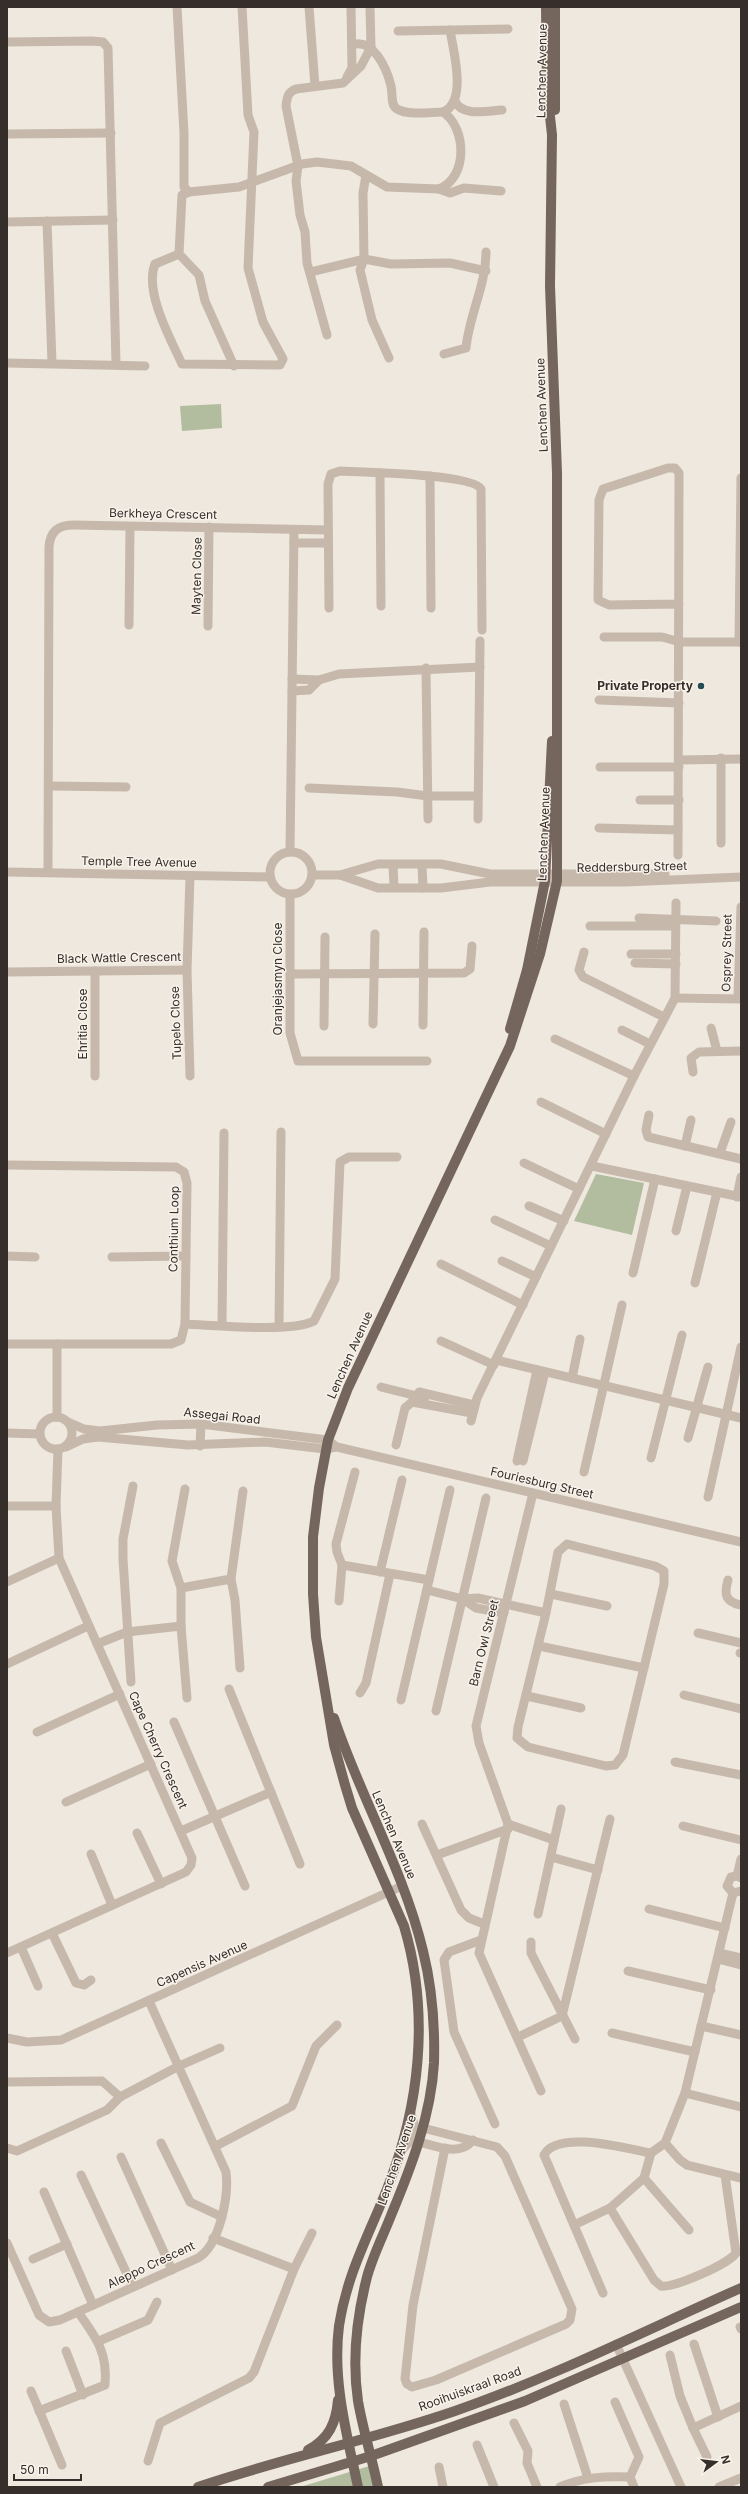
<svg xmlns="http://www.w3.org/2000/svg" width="748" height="2494" viewBox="0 0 748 2494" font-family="Inter,sans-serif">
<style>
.green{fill:#b2bda0}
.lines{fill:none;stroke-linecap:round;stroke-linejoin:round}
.minor{stroke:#c6b9ac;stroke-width:9}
.major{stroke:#75665d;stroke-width:10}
.poi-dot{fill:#244c52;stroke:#f8f2ea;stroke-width:1.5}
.labels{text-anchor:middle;stroke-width:3;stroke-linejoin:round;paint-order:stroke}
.street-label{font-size:12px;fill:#352e2a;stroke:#f8f2ea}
.poi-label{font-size:12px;font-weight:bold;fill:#352e2a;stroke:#f8f2ea;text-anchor:end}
</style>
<rect width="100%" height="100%" fill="#efe8de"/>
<g class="green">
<polygon points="221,404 222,428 182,431 180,406"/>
<polygon points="596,1174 644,1183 632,1235 574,1221"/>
<polygon points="376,2464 383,2487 300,2487"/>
</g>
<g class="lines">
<g class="minor">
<polyline points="177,7 184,133 184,187 189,192 239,187 302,164 317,162 351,166 387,187 439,189 450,193 464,188 501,191"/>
<polyline points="309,7 315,86"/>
<polyline points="398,31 508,29"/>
<polyline points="7,42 92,41 103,42 108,48 116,364"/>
<path d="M352 45C373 37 387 69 391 86 393 93 390 105 397 109 409 116 431 112 443 112 468 102 453 50 450 30"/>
<polyline points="347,77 352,68 351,7"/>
<path d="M455 101C462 117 487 111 502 110"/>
<polyline points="7,134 111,133"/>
<polyline points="366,175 363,193 364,259 360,270 372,320 389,358"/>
<path d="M439 189C469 177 466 127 443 112"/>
<polyline points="189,192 182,195 179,254 199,275 205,301 234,366"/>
<polyline points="47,221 52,363"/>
<polyline points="7,222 113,220"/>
<path d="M179 254 155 264C144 291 170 338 182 364L280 365 283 359 263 322 248 268 254 132 248 115 242 7"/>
<polyline points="310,272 364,259 391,264 450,263 486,271"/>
<path d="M327 335 307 263 305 232 300 215 296 181 298 166 286 106C287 97 288 92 296 89L343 83 361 66 371 47 370 7"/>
<path d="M444 354 466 348C469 315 486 286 486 252"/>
<polyline points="7,363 145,366"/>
<polyline points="380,473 381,606"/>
<polyline points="430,476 431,608"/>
<polyline points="294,543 328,543"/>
<path d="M329 608 328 484 331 474 340 471C360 472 473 474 481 489L482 630"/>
<polyline points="129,625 130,527"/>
<polyline points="208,626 209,527"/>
<polyline points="604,637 662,637 680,642 741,642"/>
<polyline points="739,642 741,478"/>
<polyline points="426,668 428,819"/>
<polyline points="292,679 319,680"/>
<polyline points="292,691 309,690 319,680 339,674 480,667"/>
<polyline points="599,700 679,703"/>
<polyline points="721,758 721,843"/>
<polyline points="679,760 741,759"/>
<polyline points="600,767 679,767"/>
<polyline points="49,786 126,787"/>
<polyline points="309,788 397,792 428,796 477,796"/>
<polyline points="640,800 679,800"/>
<polyline points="478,819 480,641"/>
<polyline points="599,828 678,830"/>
<circle cx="291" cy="873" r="21"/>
<polyline points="290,852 294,530"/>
<polyline points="678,855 679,473 675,468 668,468 603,489 599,500 598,600 609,605 679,604"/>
<polyline points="393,865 394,887"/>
<polyline points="422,865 423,888"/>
<polyline points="7,872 270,877"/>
<path d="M48 872 49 547C50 532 58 525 73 525L328 530"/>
<polyline points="312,875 340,875 378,888 441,888 490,882 625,882 741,877"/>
<polyline points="340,875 378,864 441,864 490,874 665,874"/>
<polyline points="190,876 187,970 190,1076"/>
<polyline points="290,895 290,1033 298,1061 427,1061"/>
<polyline points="639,918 716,921"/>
<polyline points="590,926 675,926"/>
<polyline points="584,952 579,970 583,977 664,1017"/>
<polyline points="631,954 676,954"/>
<polyline points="635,963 676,964"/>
<polyline points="7,972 187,970"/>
<polyline points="290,974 464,973 470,969 472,946"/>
<polyline points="675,998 741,999"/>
<polyline points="738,998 741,907"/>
<polyline points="373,1024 375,934"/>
<polyline points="423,1025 424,932"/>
<polyline points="324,1026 325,937"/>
<polyline points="711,1028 717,1051"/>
<polyline points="622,1030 650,1044"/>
<polyline points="555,1039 634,1076"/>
<polyline points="693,1072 691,1058 699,1052 741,1051"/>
<polyline points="95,1076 95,971"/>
<polyline points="541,1102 606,1134"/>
<polyline points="649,1115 646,1130 648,1137 741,1159"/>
<polyline points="685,1146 691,1120"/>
<polyline points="720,1153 731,1122"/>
<polyline points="524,1163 579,1189"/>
<polyline points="7,1165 176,1167 184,1172 187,1183 185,1324 181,1340 171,1344 7,1344"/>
<polyline points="592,1166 741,1197"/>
<polyline points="737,1197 741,1177"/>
<polyline points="529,1206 564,1221"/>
<polyline points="495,1220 551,1246"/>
<polyline points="676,1231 687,1186"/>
<polyline points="7,1256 35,1257"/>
<polyline points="112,1257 186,1256"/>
<polyline points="502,1261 536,1277"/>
<polyline points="441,1264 523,1305"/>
<polyline points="633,1273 655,1179"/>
<polyline points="695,1283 717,1192"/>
<path d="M185 1324C213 1325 292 1333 314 1321L335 1279 340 1162 349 1157H397"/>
<polyline points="222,1325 224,1133"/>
<polyline points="279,1327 281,1132"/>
<polyline points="441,1341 494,1365"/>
<polyline points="496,1360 741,1418"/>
<polyline points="572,1378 580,1339"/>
<polyline points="381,1387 425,1398"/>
<polyline points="419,1392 474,1405"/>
<circle cx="56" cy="1433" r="16"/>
<polyline points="57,1417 57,1344"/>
<polyline points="471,1421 477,1398 634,1076 675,998 676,903"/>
<polyline points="68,1422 84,1429 100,1431 157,1425 201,1424 328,1440 334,1445"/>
<polyline points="7,1433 40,1434"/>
<polyline points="688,1438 708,1367"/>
<polyline points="396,1445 405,1408 412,1402 472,1413"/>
<polyline points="200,1446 201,1424"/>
<polyline points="66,1447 83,1439 98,1437 188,1445 265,1442 325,1449 337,1447 741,1542"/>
<polyline points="651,1458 682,1335"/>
<polyline points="517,1461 537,1370"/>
<polyline points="523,1461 545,1372"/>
<polyline points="355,1472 336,1544 337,1552 342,1565 429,1580"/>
<polyline points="584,1472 622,1305"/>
<polyline points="533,1493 476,1726 479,1743 508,1824 479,1953 541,2091"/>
<polyline points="708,1497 741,1347"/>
<polyline points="7,1506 56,1506"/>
<polyline points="380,1572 402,1480"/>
<polyline points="231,1579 243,1491"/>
<path d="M728 1580C724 1594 725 1602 741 1605"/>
<polyline points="7,1582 59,1558"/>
<polyline points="181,1588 231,1579 235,1600 240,1668"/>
<polyline points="427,1590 463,1599 478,1598 546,1613 518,1727 517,1738 528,1747 606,1766 615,1765 623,1755 664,1584 664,1571 655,1566 567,1544 558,1552 546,1613"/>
<polyline points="551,1594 607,1606"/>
<polyline points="463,1599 476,1608 504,1613"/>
<polyline points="339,1601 342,1565"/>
<polyline points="181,1626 181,1588 172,1561 185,1489"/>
<polyline points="698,1633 741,1643"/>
<polyline points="97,1644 127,1632 181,1626 187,1698"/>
<polyline points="539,1646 644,1668"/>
<polyline points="740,1653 741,1653"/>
<polyline points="7,1664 88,1626"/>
<polyline points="131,1682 123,1559 123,1539 133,1486"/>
<polyline points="229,1689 300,1864"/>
<polyline points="360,1693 366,1683 390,1574"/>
<polyline points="684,1695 741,1709"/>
<polyline points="527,1696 581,1708"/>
<polyline points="401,1700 450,1490"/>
<polyline points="436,1711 486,1498"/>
<polyline points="174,1722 245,1886"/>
<polyline points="37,1732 120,1694"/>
<polyline points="675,1762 741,1775"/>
<polyline points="66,1802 151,1764"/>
<polyline points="422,1824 461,1910 469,1918 484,1924"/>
<polyline points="508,1824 554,1840"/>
<polyline points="683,1826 741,1840"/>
<polyline points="181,1831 271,1792"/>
<polyline points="137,1833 161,1884"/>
<polyline points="91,1854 112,1905"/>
<polyline points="437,1855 508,1829"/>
<polyline points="551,1857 598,1870"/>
<polyline points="737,1876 741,1859"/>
<polyline points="741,1878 737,1876 731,1877 727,1886 733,1893 741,1891"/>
<polyline points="649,1909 725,1928"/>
<polyline points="538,1914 561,1809"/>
<polyline points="52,1933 76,1983 84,1985 91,1980"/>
<polyline points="481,1940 449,1952 444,1960 454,2032 495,2124"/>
<polyline points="531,1942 531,1953 575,2039"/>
<polyline points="21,1947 38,1986"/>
<polyline points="7,1953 186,1872 191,1865 192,1858 59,1558 56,1506 58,1449"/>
<polyline points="719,1953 741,1958"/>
<polyline points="718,1959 741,1965"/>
<polyline points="628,1971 711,1990"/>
<polyline points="701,2026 741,2035"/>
<polyline points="612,2033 695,2052"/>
<polyline points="518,2037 562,2016 610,1819"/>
<polyline points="7,2038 27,2042 61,2040 402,1886"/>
<polyline points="7,2082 102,2081 120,2097"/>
<polyline points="685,2093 741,2107"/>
<path d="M411 2113 419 2142C436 2146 460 2157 473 2140"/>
<polyline points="161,2143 190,2202 222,2217"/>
<polyline points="665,2143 680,2160 687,2165 741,2178"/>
<polyline points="216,2146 292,2106 316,2046 337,2025"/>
<polyline points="7,2148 17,2151 107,2110 120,2097 179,2066 220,2048"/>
<polyline points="399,2153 423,2128 497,2147 505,2156 572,2309 570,2320 566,2324 436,2380 412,2387 407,2384 405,2379 413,2305 445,2148"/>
<polyline points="121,2157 172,2270"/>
<polyline points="81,2175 133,2287"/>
<polyline points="44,2192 93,2305"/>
<polyline points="610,2208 644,2178"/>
<path d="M574 2225 610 2208 654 2280 661 2286C674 2288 729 2264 736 2253L725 2175"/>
<polyline points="689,2230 644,2178 651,2153 665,2143 685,2093 733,1893"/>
<path d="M7 2243 39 2315 49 2322 60 2320 198 2258C220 2245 229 2195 226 2172L149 2001"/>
<polyline points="33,2259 67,2244"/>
<polyline points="294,2269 312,2233"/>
<path d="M603 2293 544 2155C557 2129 628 2149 651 2153"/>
<polyline points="740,2327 741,2329"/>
<polyline points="99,2341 148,2320 157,2302"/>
<polyline points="616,2344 681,2487"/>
<polyline points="694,2344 718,2417"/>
<polyline points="66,2351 83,2395"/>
<polyline points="670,2355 680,2396 693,2428 741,2406"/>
<polyline points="31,2391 62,2465"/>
<polyline points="615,2402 639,2457 630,2477"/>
<polyline points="564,2404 588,2478"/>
<path d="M39 2411 105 2385C108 2353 96 2337 78 2312"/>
<polyline points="514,2423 528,2451 527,2463 537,2487"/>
<polyline points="693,2428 707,2457"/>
<polyline points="477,2445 494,2487"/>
<polyline points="148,2461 160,2423 249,2378 254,2372 294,2269 213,2238"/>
<polyline points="439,2467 443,2487"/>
<path d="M560 2487C583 2477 605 2476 630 2477L634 2487"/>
<polyline points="719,2487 741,2478"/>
</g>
<g class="major">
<polyline points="555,110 555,7"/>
<polyline points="510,1029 527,970 545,881 552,741"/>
<path d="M334 1718C360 1796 404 1871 423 1951 432 1987 435 2026 434 2063 431 2115 412 2165 392 2213 384 2234 373 2255 367 2277 357 2316 352 2360 358 2401 363 2430 372 2458 378 2487"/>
<path d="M308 2450C329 2439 336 2423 338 2400"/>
<path d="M198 2487C283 2458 371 2440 455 2411 553 2377 646 2330 741 2288"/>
<polyline points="268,2487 371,2456 525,2401 741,2307"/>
<path d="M358 2487C347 2435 332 2380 339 2326 347 2274 368 2237 387 2189 420 2106 430 2013 404 1926L352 1808 345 1785 334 1745 316 1637 313 1594V1537L319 1488 328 1440 348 1388 510 1046 540 954 557 881V473L550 286 552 135 547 89 546 7"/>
</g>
</g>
<circle class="poi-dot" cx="701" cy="686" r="4"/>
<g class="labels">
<g class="street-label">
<text transform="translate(542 71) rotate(-89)" y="4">Lenchen Avenue</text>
<text transform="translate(542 405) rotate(-92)" y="4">Lenchen Avenue</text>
<text transform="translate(163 514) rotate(1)" y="4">Berkheya Crescent</text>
<text transform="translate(197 576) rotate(-89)" y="4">Mayten Close</text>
<text transform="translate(544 834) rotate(-88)" y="4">Lenchen Avenue</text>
<text transform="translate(139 862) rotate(1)" y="4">Temple Tree Avenue</text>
<text transform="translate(632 867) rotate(-1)" y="4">Reddersburg Street</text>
<text transform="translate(727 953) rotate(-89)" y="4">Osprey Street</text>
<text transform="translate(119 958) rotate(-1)" y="4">Black Wattle Crescent</text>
<text transform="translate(278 979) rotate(-90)" y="4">Oranjejasmyn Close</text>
<text transform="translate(176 1023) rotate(-92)" y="4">Tupelo Close</text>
<text transform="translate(83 1024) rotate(-90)" y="4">Ehritia Close</text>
<text transform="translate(174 1229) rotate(-89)" y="4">Conthium Loop</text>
<text transform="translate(350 1355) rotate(-66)" y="4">Lenchen Avenue</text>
<text transform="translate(222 1416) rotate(6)" y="4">Assegai Road</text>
<text transform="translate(542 1483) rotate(13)" y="4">Fouriesburg Street</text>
<text transform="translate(484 1643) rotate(-76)" y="4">Barn Owl Street</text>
<text transform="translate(158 1750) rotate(66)" y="4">Cape Cherry Crescent</text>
<text transform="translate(394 1835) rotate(67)" y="4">Lenchen Avenue</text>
<text transform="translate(202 1964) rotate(-24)" y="4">Capensis Avenue</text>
<text transform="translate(397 2160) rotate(-71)" y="4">Lenchen Avenue</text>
<text transform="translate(151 2265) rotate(-25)" y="4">Aleppo Crescent</text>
<text transform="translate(470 2389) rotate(-20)" y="4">Rooihuiskraal Road</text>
</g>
<g class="poi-label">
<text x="693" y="690">Private Property</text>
</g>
</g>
<rect width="748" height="2494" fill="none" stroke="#352e2a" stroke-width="16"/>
<g transform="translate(716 2462) rotate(75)" stroke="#f8f2ea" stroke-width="3" paint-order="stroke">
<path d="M0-3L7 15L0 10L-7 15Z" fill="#352e2a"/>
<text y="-6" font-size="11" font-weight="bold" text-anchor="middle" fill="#352e2a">N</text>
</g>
<path d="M14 2474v6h67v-6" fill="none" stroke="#352e2a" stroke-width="2"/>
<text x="20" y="2474" font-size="12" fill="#352e2a" stroke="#f8f2ea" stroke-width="3" paint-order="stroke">50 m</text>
</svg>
